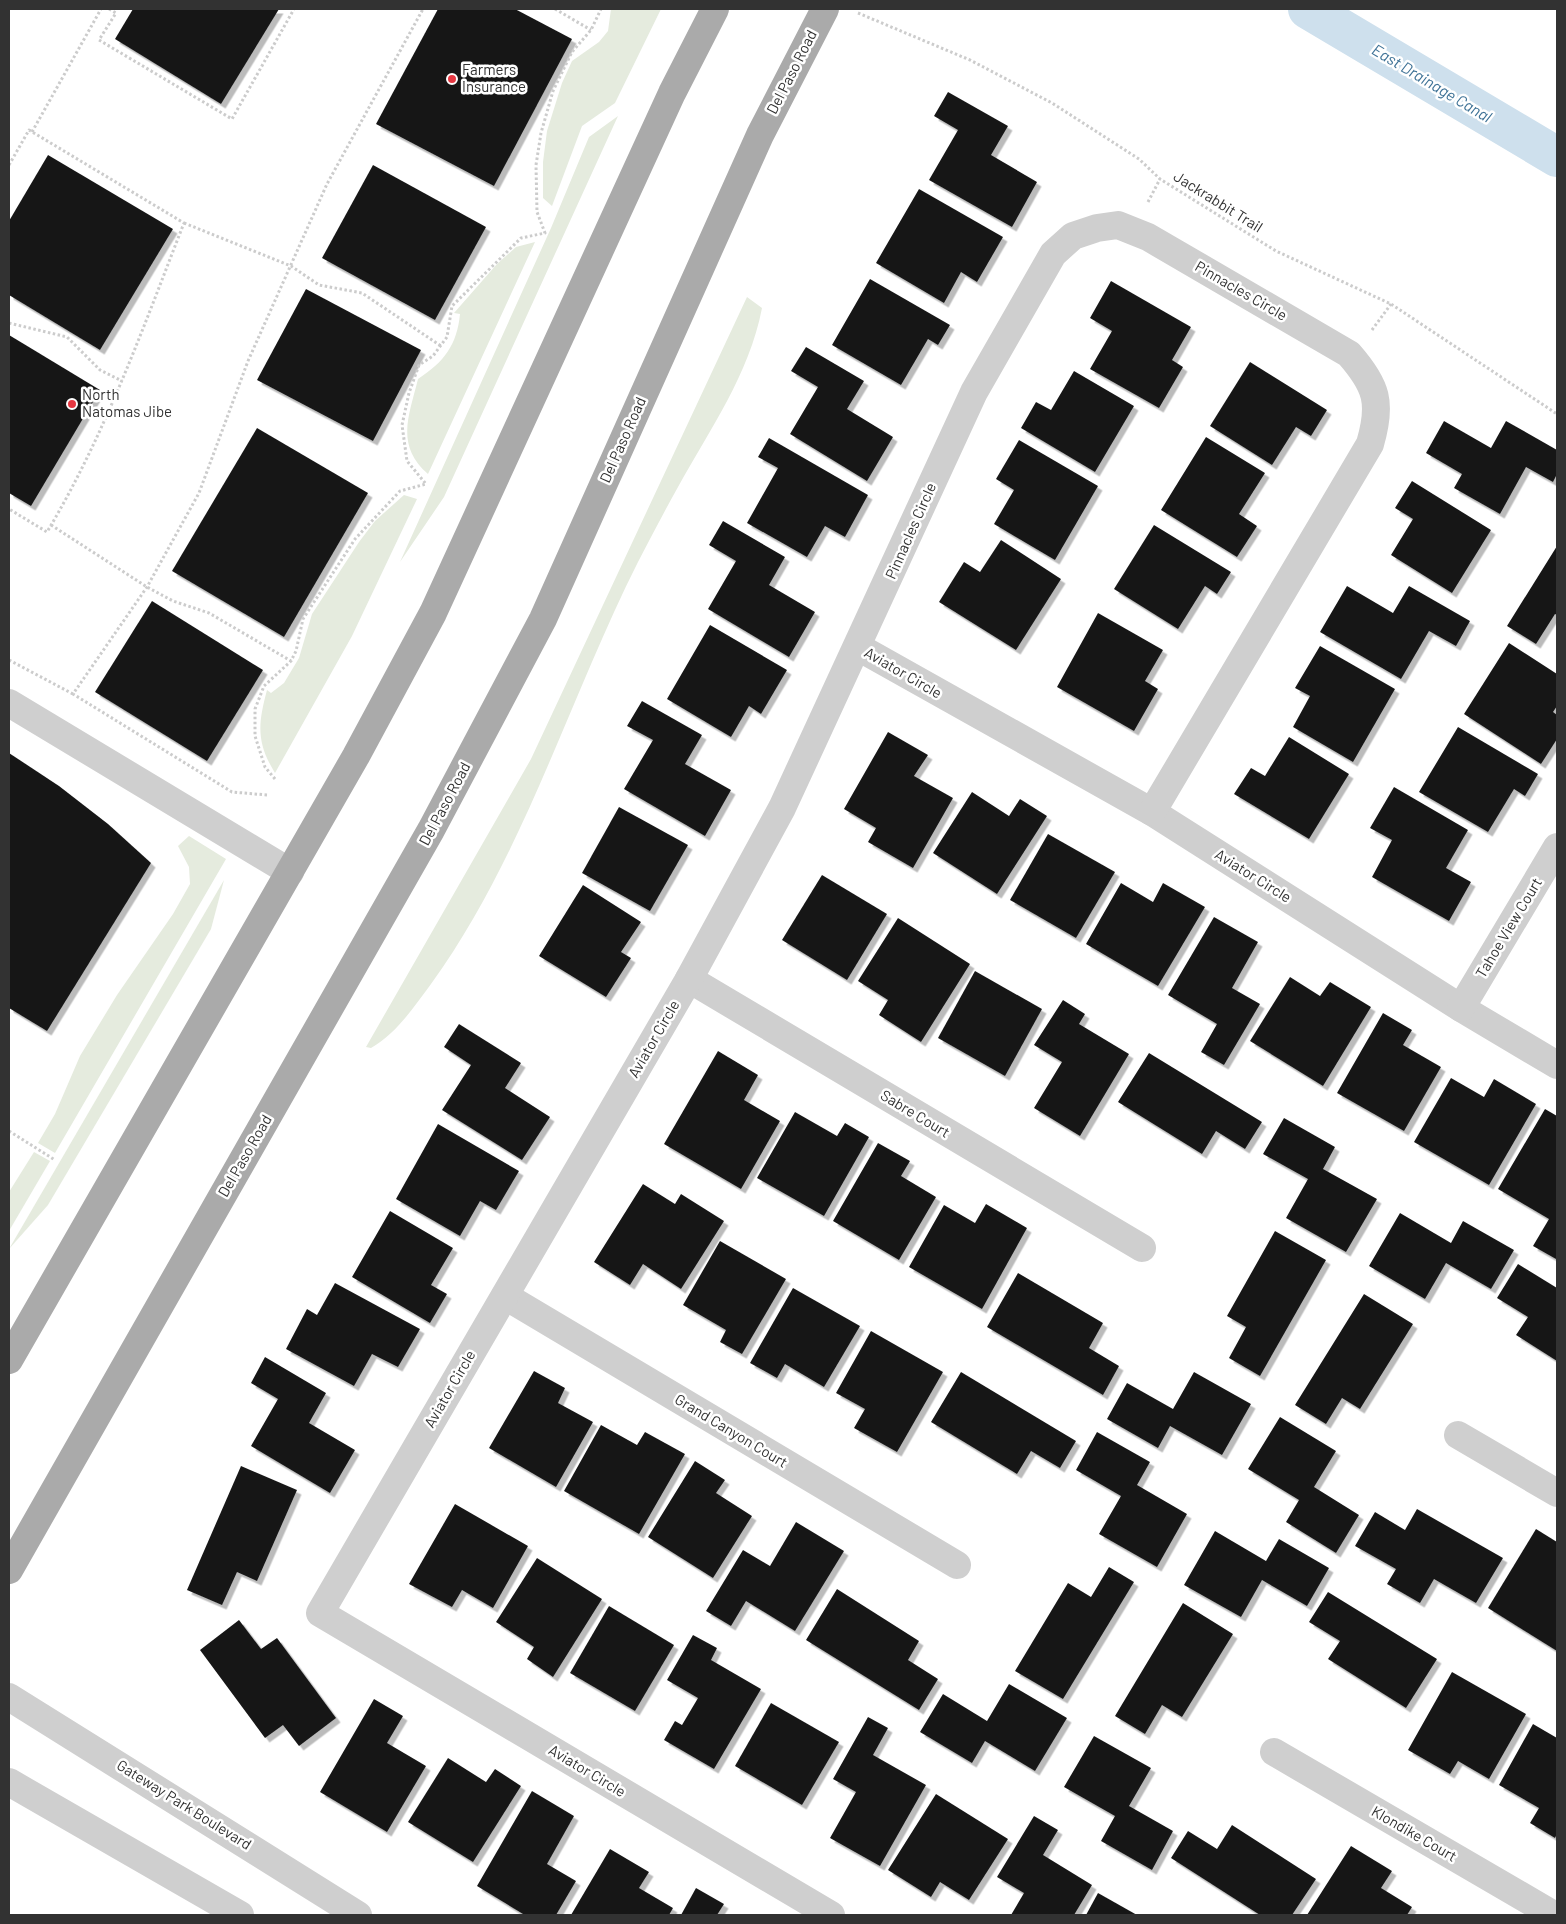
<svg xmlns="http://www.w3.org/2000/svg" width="1566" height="1924" viewBox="0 0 1566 1924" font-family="Barlow,sans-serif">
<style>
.green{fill:#e5ebde}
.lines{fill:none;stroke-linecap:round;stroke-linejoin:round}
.canal{stroke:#cee0ed;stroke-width:40}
.building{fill:#191919;filter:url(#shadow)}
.path{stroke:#ccc;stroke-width:3;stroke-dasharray:2.5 2.5;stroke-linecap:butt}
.minor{stroke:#cfcfcf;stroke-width:28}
.major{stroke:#aaa;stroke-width:28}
.poi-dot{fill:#e63741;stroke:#fff;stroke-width:2}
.labels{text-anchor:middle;stroke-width:5;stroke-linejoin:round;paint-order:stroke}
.poi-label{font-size:15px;fill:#323232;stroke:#fff;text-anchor:start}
.street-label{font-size:15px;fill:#323232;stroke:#fff}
.water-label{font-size:16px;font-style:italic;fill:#3e7296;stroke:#fff}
</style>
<defs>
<filter id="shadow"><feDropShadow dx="4.5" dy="4.5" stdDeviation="0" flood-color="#0004"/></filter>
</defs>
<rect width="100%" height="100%" fill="#fff"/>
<g class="green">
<polygon points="611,9 661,9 615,103 582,126 552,206 543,198 543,162 547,131 562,83 572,61 599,42 608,31"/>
<polygon points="618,116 444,497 400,562 551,228 589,137"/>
<path d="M535 242 428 474C395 445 409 416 418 379 444 362 457 345 460 314L454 313 497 264 516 247Z"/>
<path d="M747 297 762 308C749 375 710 429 678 487 664 512 651 537 638 562 568 701 523 857 431 984 413 1008 397 1033 371 1048L366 1047 531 759Z"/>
<path d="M404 495 417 499 352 636 275 773C256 742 258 724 267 690L271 693 284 683 299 658 312 614 359 542 375 521Z"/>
<polygon points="189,836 226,859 55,1153 38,1143 55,1114 80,1056 117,995 173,914 190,884 189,867 178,846"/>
<polygon points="224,880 211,929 48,1205 9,1249"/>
<polygon points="34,1152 50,1161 9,1231 9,1192"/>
</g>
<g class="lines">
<polyline class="canal" points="1308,9 1557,157"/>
</g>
<g class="building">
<polygon points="133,9 279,9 221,104 115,39"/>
<polygon points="438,9 515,9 572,39 494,186 376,124"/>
<polygon points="948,92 1008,126 991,155 1037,182 1012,227 929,180 958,130 934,116"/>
<polygon points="48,155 173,229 100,350 9,295 9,221"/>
<polygon points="373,165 486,227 435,320 322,258"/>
<polygon points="919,189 1003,237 977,282 961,272 944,303 876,263"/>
<polygon points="870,279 950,325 938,345 928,339 901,385 832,345"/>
<polygon points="1111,281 1191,327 1172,360 1183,367 1159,408 1090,369 1112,331 1090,318"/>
<polygon points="306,289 421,350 373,441 257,380"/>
<polygon points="9,335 100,390 31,506 9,493"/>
<polygon points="806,347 864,381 847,409 893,437 867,481 790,434 818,387 791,371"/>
<polygon points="1250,362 1327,410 1311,436 1296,427 1272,465 1210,426"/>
<polygon points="1074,371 1134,406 1095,472 1021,428 1036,402 1051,410"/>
<polygon points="1444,421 1491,448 1506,421 1557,450 1557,474 1553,482 1526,467 1500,514 1454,488 1462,474 1426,453"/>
<polygon points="257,428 368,493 284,637 172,571"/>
<polygon points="1206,437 1265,473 1239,514 1257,526 1237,557 1161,510"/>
<polygon points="769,438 868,495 845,537 825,526 807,557 747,523 778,468 758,457"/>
<polygon points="1019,440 1098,486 1055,560 994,524 1014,490 996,479"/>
<polygon points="1412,481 1491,530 1452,593 1391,555 1413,519 1395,508"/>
<polygon points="723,521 785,557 769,585 815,612 789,657 708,609 736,561 709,545"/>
<polygon points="1154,525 1231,572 1217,594 1205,586 1178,629 1114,589"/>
<polygon points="1001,540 1061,579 1016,650 939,602 964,562 980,572"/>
<polygon points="1557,546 1557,615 1555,614 1536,644 1507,626"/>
<polygon points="1347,586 1393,613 1409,586 1470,621 1456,646 1429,631 1401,679 1320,632"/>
<polygon points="152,601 263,670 207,761 95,692"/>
<polygon points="1098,613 1163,650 1145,681 1158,689 1134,731 1057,687"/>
<polygon points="710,625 787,670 761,714 749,706 731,737 667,699"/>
<polygon points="1509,643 1557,674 1557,706 1553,712 1557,715 1557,739 1541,764 1464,714"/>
<polygon points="1320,646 1395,689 1353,762 1293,727 1310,696 1295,688"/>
<polygon points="642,701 702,735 685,764 731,790 705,836 624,789 653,740 627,726"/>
<polygon points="1458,727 1538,774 1525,796 1514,789 1488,832 1419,792"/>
<polygon points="888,732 928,755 914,776 953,798 913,868 868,842 876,828 844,809"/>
<polygon points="1289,737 1349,774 1309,839 1234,794 1251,768 1265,776"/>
<polygon points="9,753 59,786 108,824 151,863 47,1031 9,1008"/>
<polygon points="1394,787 1468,830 1446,868 1471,882 1449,921 1372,877 1392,840 1370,828"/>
<polygon points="972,792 1009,816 1020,799 1047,816 997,894 933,853"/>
<polygon points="619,807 688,845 650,911 582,873"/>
<polygon points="1048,834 1115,872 1076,938 1010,900"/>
<polygon points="822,875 887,914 847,980 782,940"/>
<polygon points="1121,883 1153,902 1163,883 1205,907 1158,986 1086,944"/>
<polygon points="583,885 641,922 621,952 631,958 606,997 539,956"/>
<polygon points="1214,917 1258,942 1232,988 1260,1004 1224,1065 1201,1052 1217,1024 1168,995"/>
<polygon points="898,918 970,964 921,1042 879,1015 888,1000 858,981"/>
<polygon points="975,971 1042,1009 1005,1076 938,1038"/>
<polygon points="1290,977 1320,996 1330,982 1371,1007 1323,1086 1250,1041"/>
<polygon points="1063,1000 1085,1014 1079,1024 1129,1054 1080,1136 1034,1108 1062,1062 1034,1045"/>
<polygon points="1383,1013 1412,1030 1403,1045 1441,1067 1404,1131 1337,1093"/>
<polygon points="459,1024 521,1063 505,1088 550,1117 522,1160 442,1110 471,1065 444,1047"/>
<polygon points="718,1051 758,1075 744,1100 780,1121 741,1189 664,1144"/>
<polygon points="1149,1053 1262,1122 1245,1149 1216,1131 1202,1154 1118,1102"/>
<polygon points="1451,1078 1484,1097 1494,1079 1536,1104 1489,1185 1414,1142"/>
<polygon points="1545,1109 1557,1116 1556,1259 1533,1246 1549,1219 1498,1189"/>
<polygon points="795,1112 837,1136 845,1123 869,1137 824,1216 757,1178"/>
<polygon points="1284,1118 1335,1147 1323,1169 1377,1199 1346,1252 1286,1218 1308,1179 1263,1154"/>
<polygon points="438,1124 519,1171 496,1210 480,1201 460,1236 396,1199"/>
<polygon points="878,1143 910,1161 901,1176 936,1197 899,1260 833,1221"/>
<polygon points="643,1184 675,1204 681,1194 724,1221 681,1289 643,1264 630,1285 594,1262"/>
<polygon points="986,1204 1027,1228 982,1309 909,1267 944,1205 975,1223"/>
<polygon points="390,1211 453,1248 431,1285 447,1294 430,1323 352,1277"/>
<polygon points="1400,1213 1451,1243 1463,1221 1514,1250 1491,1289 1446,1263 1425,1299 1369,1266"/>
<polygon points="1275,1231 1326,1260 1260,1376 1229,1358 1246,1327 1227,1316"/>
<polygon points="720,1241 786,1279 742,1354 720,1342 726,1330 683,1305"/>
<polygon points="1518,1264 1557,1288 1557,1361 1516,1335 1528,1317 1497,1298"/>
<polygon points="1018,1273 1103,1323 1089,1348 1119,1366 1103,1395 987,1327"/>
<polygon points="335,1283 420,1329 398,1367 372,1354 354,1386 286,1349 307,1309 317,1315"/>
<polygon points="793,1288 860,1326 824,1387 785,1364 777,1378 750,1363"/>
<polygon points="1364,1294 1413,1324 1360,1409 1342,1398 1326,1424 1295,1405"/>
<polygon points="871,1331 943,1372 897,1452 854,1428 865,1409 836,1393"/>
<polygon points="265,1357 326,1393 309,1423 355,1450 330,1493 251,1446 278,1399 251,1383"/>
<polygon points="534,1371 565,1388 558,1403 593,1422 556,1487 489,1448"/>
<polygon points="961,1372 1076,1441 1060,1468 1031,1451 1017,1474 931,1422"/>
<polygon points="1194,1372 1251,1404 1222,1455 1170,1426 1158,1448 1107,1419 1127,1383 1173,1409"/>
<polygon points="1280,1417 1336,1451 1314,1487 1359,1515 1336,1553 1286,1522 1299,1500 1248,1469"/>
<polygon points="601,1425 637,1445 645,1432 685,1454 639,1534 564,1491"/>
<polygon points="1097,1432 1150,1462 1137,1485 1187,1514 1157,1567 1099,1534 1121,1496 1076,1470"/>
<polygon points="695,1461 725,1480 716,1493 752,1516 713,1578 648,1537"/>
<polygon points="241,1466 297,1490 257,1581 237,1572 222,1605 187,1590"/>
<polygon points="455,1504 528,1546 493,1608 462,1590 452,1607 409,1584"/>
<polygon points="1417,1509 1503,1558 1476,1603 1434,1579 1420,1603 1387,1584 1396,1569 1355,1546 1375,1512 1405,1530"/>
<polygon points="796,1522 844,1551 795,1631 746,1601 731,1626 706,1611 743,1550 770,1566"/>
<polygon points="1536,1529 1557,1542 1557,1651 1488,1608"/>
<polygon points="1215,1531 1266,1561 1279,1539 1329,1568 1307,1606 1262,1580 1241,1617 1184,1585"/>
<polygon points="537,1558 602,1599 553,1677 527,1659 534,1647 496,1622"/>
<polygon points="1109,1567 1134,1582 1063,1699 1015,1671 1068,1583 1091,1597"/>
<polygon points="837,1589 919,1641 908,1660 938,1679 919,1710 806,1640"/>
<polygon points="1328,1592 1437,1659 1406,1708 1328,1659 1340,1641 1309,1622"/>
<polygon points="1183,1603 1233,1634 1182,1717 1162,1705 1145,1734 1115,1716"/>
<polygon points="609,1606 674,1645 635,1711 570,1673"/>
<polygon points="239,1620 261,1649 277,1638 336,1718 299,1746 283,1725 265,1738 200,1650"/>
<polygon points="693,1635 717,1648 711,1660 761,1689 714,1769 664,1740 675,1721 682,1725 698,1698 667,1680"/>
<polygon points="1452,1672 1526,1714 1489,1779 1458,1761 1450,1774 1408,1750"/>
<polygon points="1009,1684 1067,1718 1035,1771 985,1741 972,1763 920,1732 943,1694 987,1721"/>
<polygon points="374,1699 403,1716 387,1743 426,1766 387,1832 320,1792"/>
<polygon points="771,1703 839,1742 802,1805 735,1766"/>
<polygon points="868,1717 888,1728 873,1755 926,1785 880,1866 830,1838 856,1792 833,1779"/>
<polygon points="1533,1724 1557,1738 1557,1834 1555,1838 1530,1823 1539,1808 1499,1785"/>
<polygon points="1094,1736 1151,1768 1129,1806 1173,1831 1152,1870 1101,1841 1115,1816 1064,1787"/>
<polygon points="448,1758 486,1782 495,1769 521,1786 473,1862 408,1822"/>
<polygon points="532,1791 574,1816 547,1864 576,1881 556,1915 522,1915 523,1914 477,1886"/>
<polygon points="936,1794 1008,1839 969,1900 940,1882 931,1897 888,1870"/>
<polygon points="1034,1816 1058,1830 1043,1855 1092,1885 1074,1915 1011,1915 1024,1893 997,1877"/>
<polygon points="1232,1825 1316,1879 1292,1915 1260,1915 1171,1858 1188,1831 1217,1849"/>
<polygon points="1351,1846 1392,1871 1381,1888 1412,1907 1407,1915 1307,1915"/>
<polygon points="610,1849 649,1872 639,1888 673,1908 669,1915 571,1915"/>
<polygon points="696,1888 724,1904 717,1915 681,1915"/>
<polygon points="1098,1893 1137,1915 1086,1915"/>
</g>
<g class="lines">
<g class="path">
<polyline points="109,9 116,13 99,40 232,119 294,9"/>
<polyline points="555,9 591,30"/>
<polyline points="858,13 970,60 1052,103 1139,159 1160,179 1276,251 1391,304 1557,414"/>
<polyline points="32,132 101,9"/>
<path d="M9 165 29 130 184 223C143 328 105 435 47 532L9 509"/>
<polyline points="1148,202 1160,179"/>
<polyline points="184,223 291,266 319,285 362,293 441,346"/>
<polyline points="9,323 67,337 100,370 122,381"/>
<polyline points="1372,330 1391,304"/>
<polyline points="51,525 147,587 173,601 209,613 291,661"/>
<polyline points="9,660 73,694"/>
<polyline points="275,779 265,767 255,736 255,709 264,686 291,661 296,651 303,619 355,539 400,491 426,484 407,461 402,425 409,393 419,365 433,356 447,337 452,306 521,238 545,233 537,212 536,165 541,133 553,91 572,52 591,30 601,9"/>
<polyline points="267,795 232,792 73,694 147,587 199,493 248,361 327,184 423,9"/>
<polyline points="9,1131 55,1160"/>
</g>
<g class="minor">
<polyline points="858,647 1152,812 1461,1008 1557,1065"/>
<polyline points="9,703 290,872"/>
<polyline points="689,979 1142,1248"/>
<polyline points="1461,1008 1557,847"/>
<polyline points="505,1296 957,1565"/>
<polyline points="1458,1435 1557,1493"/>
<polyline points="9,1697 358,1915"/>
<polyline points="1274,1752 1554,1915"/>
<polyline points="9,1782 240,1915"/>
<path d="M831 1915 320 1613 689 979 782 808 974 392 1053 254 1073 236 1097 228 1118 225 1148 237 1349 354C1377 386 1382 403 1370 444L1152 812"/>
</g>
<g class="major">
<polyline points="9,1360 356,756 433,613 672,93 715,9"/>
<polyline points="9,1570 431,830 543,619 760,135 825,9"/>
</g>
</g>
<g class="poi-dot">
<circle cx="452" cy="79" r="5"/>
<circle cx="72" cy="404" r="5"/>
</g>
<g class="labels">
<g class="poi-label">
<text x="462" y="75">Farmers<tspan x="462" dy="17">Insurance</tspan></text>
<text x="82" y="400">North<tspan x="82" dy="17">Natomas Jibe</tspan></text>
</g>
<g class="street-label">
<text transform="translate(792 72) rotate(-63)" y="5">Del Paso Road</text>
<text transform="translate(1218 202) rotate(32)" y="5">Jackrabbit Trail</text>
<text transform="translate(1241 291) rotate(30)" y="5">Pinnacles Circle</text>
<text transform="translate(623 440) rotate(-66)" y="5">Del Paso Road</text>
<text transform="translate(911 531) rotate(-66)" y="5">Pinnacles Circle</text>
<text transform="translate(903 673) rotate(30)" y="5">Aviator Circle</text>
<text transform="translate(445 804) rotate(-62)" y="5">Del Paso Road</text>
<text transform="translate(1253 876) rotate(32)" y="5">Aviator Circle</text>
<text transform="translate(1509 928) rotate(-59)" y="5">Tahoe View Court</text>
<text transform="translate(654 1039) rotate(-60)" y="5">Aviator Circle</text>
<text transform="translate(915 1114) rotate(31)" y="5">Sabre Court</text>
<text transform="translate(245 1156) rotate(-60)" y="5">Del Paso Road</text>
<text transform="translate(450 1389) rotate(-60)" y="5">Aviator Circle</text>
<text transform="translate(731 1431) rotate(31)" y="5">Grand Canyon Court</text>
<text transform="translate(587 1771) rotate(31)" y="5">Aviator Circle</text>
<text transform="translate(184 1805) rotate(32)" y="5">Gateway Park Boulevard</text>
<text transform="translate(1414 1834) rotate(30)" y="5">Klondike Court</text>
</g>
<g class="water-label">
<text transform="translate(1432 83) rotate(31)" y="6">East Drainage Canal</text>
</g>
</g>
<rect width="1566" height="1924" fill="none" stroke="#323232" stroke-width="20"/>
</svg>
